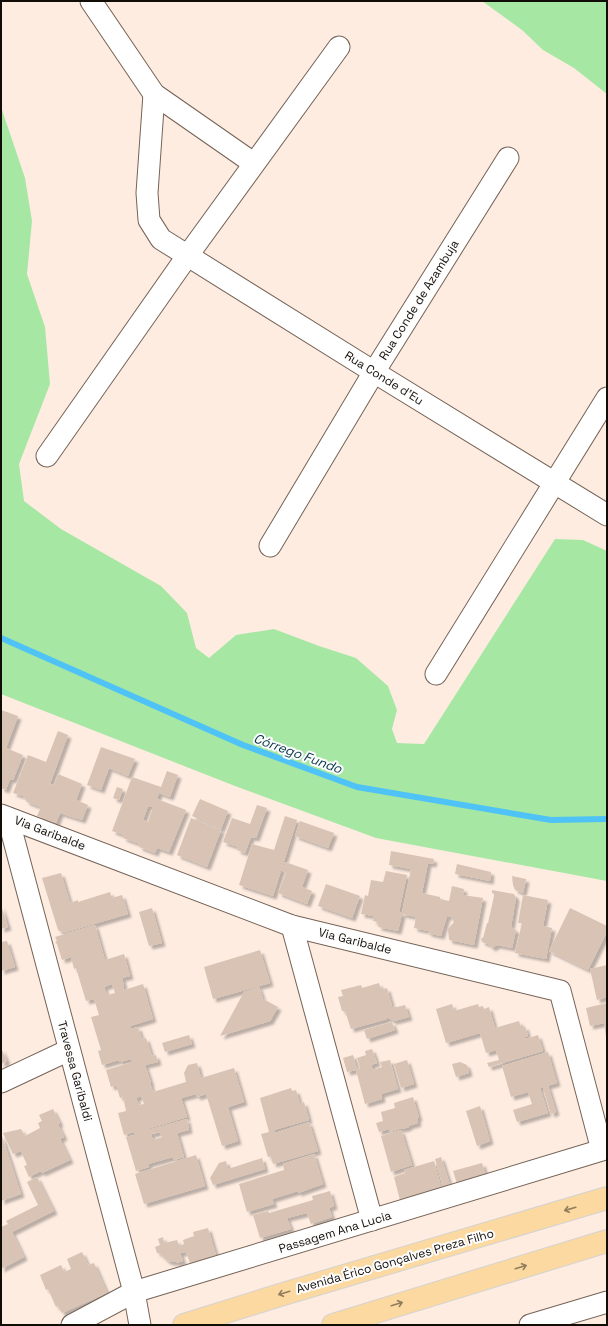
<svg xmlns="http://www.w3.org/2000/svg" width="608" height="1326" viewBox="0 0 608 1326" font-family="'Space Grotesk',sans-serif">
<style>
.green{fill:#a6e7a4}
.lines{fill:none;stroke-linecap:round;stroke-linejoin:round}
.stream{stroke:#4fc3f5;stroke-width:6}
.building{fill:#d8c3b4;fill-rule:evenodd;filter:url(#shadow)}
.minor-casing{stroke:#756356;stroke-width:23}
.primary-casing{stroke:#d4d3d2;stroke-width:24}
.minor{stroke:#fff;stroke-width:21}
.primary{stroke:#fbd9a1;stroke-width:22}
.oneway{stroke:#927d5c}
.labels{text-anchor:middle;stroke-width:4;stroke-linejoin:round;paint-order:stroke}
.street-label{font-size:12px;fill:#120c07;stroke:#fdfdfd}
.water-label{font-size:13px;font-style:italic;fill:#003448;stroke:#fdfdfd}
</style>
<defs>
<filter id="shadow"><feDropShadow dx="3.5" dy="3.5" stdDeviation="1" flood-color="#0004"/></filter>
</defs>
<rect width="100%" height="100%" fill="#feece1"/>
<g class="green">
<polygon points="482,1 607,1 607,94 574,68 543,50 522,30"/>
<polygon points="1,107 25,178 32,221 27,274 45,327 50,384 19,464 24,501 61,529 161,586 187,613 196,648 209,658 236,635 274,629 319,646 356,658 388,686 397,710 392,729 397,743 424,744 555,539 583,540 607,551 607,881 376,838 235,786 1,694"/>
</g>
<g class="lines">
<polyline class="stream" points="1,638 243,745 357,787 551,820 607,819"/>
</g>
<g class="building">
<polygon points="1,710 18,716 6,748 23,755 13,780 10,779 6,790 1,788"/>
<polygon points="58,731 68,735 50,784 54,785 58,774 82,784 76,800 88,805 82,820 60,813 56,823 37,816 41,807 27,802 23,796 13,793 28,755 46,762"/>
<polygon points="101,747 135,759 128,776 109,768 101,790 87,785"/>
<path d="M167 771 178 775 170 797 159 793 157 799 186 810 169 852 157 848 155 853 139 847 140 844 123 838 124 835 112 831 132 777 161 787ZM148 806 153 807 148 822 143 820Z"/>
<polygon points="117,787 123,789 119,800 113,798"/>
<polygon points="200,799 228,811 221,829 192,816"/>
<polygon points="257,805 267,808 256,838 251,837 245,853 237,850 238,847 223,842 232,818 250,824"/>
<polygon points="285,816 297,820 273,896 239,885 252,844 274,850"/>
<polygon points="191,818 221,830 207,867 177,855"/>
<polygon points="300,821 334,833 328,848 295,836"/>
<polygon points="391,851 434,859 433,864 428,863 422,893 440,897 440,899 449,901 452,886 464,889 463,895 483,898 474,945 449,940 448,929 454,922 451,917 447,916 441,936 428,933 428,931 414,928 416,917 402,914 398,931 378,927 379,922 373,921 374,916 361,914 365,895 368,896 371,880 383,882 386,871 407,875 399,912 402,913 411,869 389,865"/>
<polygon points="285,862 308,870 302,887 312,891 307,904 278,893 286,873 282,871"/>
<polygon points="457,864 491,872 490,881 455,874"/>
<polygon points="61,873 70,903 78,900 78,902 110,892 112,898 122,895 128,914 63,933 58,930 42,878"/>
<polygon points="512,876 526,879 523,893 515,890 513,885"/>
<polygon points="326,884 360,896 352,918 318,906"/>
<polygon points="492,890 514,894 516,898 511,927 516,930 512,948 497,945 492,948 488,944 482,942 481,938 483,938 487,923 488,923 494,896 494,894 492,893"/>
<polygon points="523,895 548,900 543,926 552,928 546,959 515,953 522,923 518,923"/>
<polygon points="1,905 8,927 1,929"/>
<polygon points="152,908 162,943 149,946 139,912"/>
<polygon points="570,908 607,926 607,932 588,970 549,951"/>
<path d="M95 925 105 960 124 954 130 976 122 978 124 986H123L124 990 143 984 153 1019 130 1026 131 1029 138 1027 142 1039 146 1038 152 1056 156 1055 158 1062 145 1065 151 1083H150L153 1092 186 1082 184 1073 188 1065 197 1063 201 1078 234 1068 244 1102 228 1107 238 1141 222 1146 206 1094 197 1097 196 1094 181 1098 187 1117 147 1129 148 1130 187 1119 189 1130 177 1133 184 1157 174 1160 173 1157 148 1164 149 1167 136 1171 126 1137 134 1135V1132L124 1135 118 1113 126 1111 124 1101H125L124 1097 120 1098 116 1085 111 1087 106 1070 132 1062 131 1059 120 1062 119 1060 102 1065 98 1051 101 1050 91 1017 99 1015 94 999 86 1001 76 968 74 969 71 957 62 960 57 944 55 942 57 941 55 937ZM112 984 115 993 107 995 104 987ZM141 1096 144 1104 139 1105 136 1098ZM160 1132 162 1137 153 1140 151 1134Z"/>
<polygon points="7,941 15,967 1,971 1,942"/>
<polygon points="260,950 270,983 213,999 204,967"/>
<polygon points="607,965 607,997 597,1000 590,969"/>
<polygon points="379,983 381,990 387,988 392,1006 397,1007 405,1005 409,1017 394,1021 386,1017 387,1019 351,1029 345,1011 342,1011 338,997 343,996 341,990 361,985 362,988"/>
<polygon points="259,987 263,999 278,1007 270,1021 220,1036 244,992"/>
<polygon points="607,1003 607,1037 606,1037 604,1023 590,1026 586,1008"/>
<polygon points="452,1004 454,1011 478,1004 479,1007 483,1006 484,1009 489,1007 495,1028 519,1021 521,1028 525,1026 528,1036 524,1037 525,1039 538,1035 543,1051 489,1067 487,1063 499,1060 496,1050 486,1053 480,1033 446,1043 436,1009"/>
<polygon points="392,1022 395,1030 367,1039 364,1030"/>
<polygon points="189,1035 192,1044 165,1052 162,1043"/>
<polygon points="1,1048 7,1061 1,1064"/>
<polygon points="372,1049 377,1063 371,1065 373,1070 382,1067 380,1062 390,1060 398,1089 381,1094 382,1099 365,1104 356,1070 347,1072 343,1058 353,1055 357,1069 360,1068 357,1058 366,1055 365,1051"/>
<polygon points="548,1052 557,1083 540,1088 548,1113 517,1122 513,1110 532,1104 528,1092 511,1097 502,1066"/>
<polygon points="407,1060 414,1084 401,1088 394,1064"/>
<polygon points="460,1062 467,1065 469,1073 456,1077 452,1064"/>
<polygon points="548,1086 556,1112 551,1114 543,1088"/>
<polygon points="291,1088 292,1091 296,1090 300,1104 304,1102 309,1120 274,1130 275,1133 309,1122 318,1151 273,1164 271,1156 268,1157 261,1134 269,1132 260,1098"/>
<polygon points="413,1097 419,1118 417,1118 418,1123 408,1126 409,1127 402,1129 402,1128 390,1132 389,1129 379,1132 376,1123 383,1121 381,1112 395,1108 394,1103"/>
<polygon points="480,1106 490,1141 477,1146 466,1111"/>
<polygon points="53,1109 60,1123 58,1124 64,1137 60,1139 70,1160 42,1173 41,1171 29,1177 24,1166 27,1165 21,1151 13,1154 3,1133 21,1129 25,1136 40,1128 38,1123 42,1121 39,1115"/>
<polygon points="401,1130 412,1165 391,1172 381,1136"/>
<polygon points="1,1133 21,1194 1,1201"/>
<polygon points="314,1154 323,1184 298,1193 298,1191 272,1199 274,1204 247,1212 239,1184 284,1170 283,1164"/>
<polygon points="196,1155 205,1186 144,1204 135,1174"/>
<polygon points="441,1157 450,1185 443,1187 435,1159"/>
<polygon points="262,1158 265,1169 213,1185 210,1178 219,1163 226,1161 228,1169"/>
<polygon points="434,1161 442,1190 400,1200 394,1177 405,1173 404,1170"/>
<polygon points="482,1163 487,1179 458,1187 453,1171"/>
<polygon points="37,1177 54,1211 12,1232 24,1257 1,1269 1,1227 8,1224 6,1221 38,1205 27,1182"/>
<polygon points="330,1191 334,1206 329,1208 332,1217 311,1224 307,1213 287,1218 291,1229 260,1238 253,1215 268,1211 269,1213 313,1200 312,1196"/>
<polygon points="208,1228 216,1255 190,1263 186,1252 180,1253 183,1261 176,1263 176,1262 170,1262 166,1260 159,1253 157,1253 155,1247 160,1245 158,1239 163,1237 164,1243 177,1240 179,1246 184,1244 183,1240 194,1236 193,1232"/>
<polygon points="82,1252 88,1265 94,1263 107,1293 62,1313 58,1306 56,1307 48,1289 46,1290 40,1275 61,1265 64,1272 71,1269 67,1259"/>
</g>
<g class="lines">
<g class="minor-casing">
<g id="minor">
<polyline points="91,1 154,94 246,158"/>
<polyline points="154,94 147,193 149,220 161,239 374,372 607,515"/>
<polyline points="47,456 188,255 339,47"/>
<polyline points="270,546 374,372 508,158"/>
<polyline points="436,674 607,398"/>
<polyline points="1,815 292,926 560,991 602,1150 134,1292 72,1325"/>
<polyline points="8,818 134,1292 140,1325"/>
<polyline points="292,926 372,1220"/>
<polyline points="1,1082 69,1050"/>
<polyline points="530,1325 607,1302"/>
</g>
</g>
<g class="primary-casing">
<g id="primary">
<polyline points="184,1325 280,1295 607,1198"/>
<polyline points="333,1325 607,1241"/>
</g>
</g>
<use href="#minor" class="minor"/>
<use href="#primary" class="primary"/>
</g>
<defs><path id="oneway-shaft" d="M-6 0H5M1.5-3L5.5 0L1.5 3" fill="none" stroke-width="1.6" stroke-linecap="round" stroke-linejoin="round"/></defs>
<g class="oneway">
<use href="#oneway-shaft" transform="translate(570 1209) rotate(164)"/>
<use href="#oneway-shaft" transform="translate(521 1267) rotate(-17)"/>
<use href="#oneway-shaft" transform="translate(284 1293) rotate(163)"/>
<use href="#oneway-shaft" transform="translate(397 1304) rotate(-17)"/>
</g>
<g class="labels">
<g class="street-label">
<text transform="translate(419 300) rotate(-58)" y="4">Rua Conde de Azambuja</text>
<text transform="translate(384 378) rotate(32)" y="4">Rua Conde d'Eu</text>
<text transform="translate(50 833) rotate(21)" y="4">Via Garibalde</text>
<text transform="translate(355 941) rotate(14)" y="4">Via Garibalde</text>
<text transform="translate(75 1071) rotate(75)" y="4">Travessa Garibaldi</text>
<text transform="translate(335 1232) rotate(-17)" y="4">Passagem Ana Lucia</text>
<text transform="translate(395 1261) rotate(-16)" y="4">Avenida Érico Gonçalves Preza Filho</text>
</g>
<g class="water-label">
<text transform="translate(298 753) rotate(20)" y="5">Córrego Fundo</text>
</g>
</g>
<rect width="608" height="1326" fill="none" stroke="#120c07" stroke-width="4"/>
</svg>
